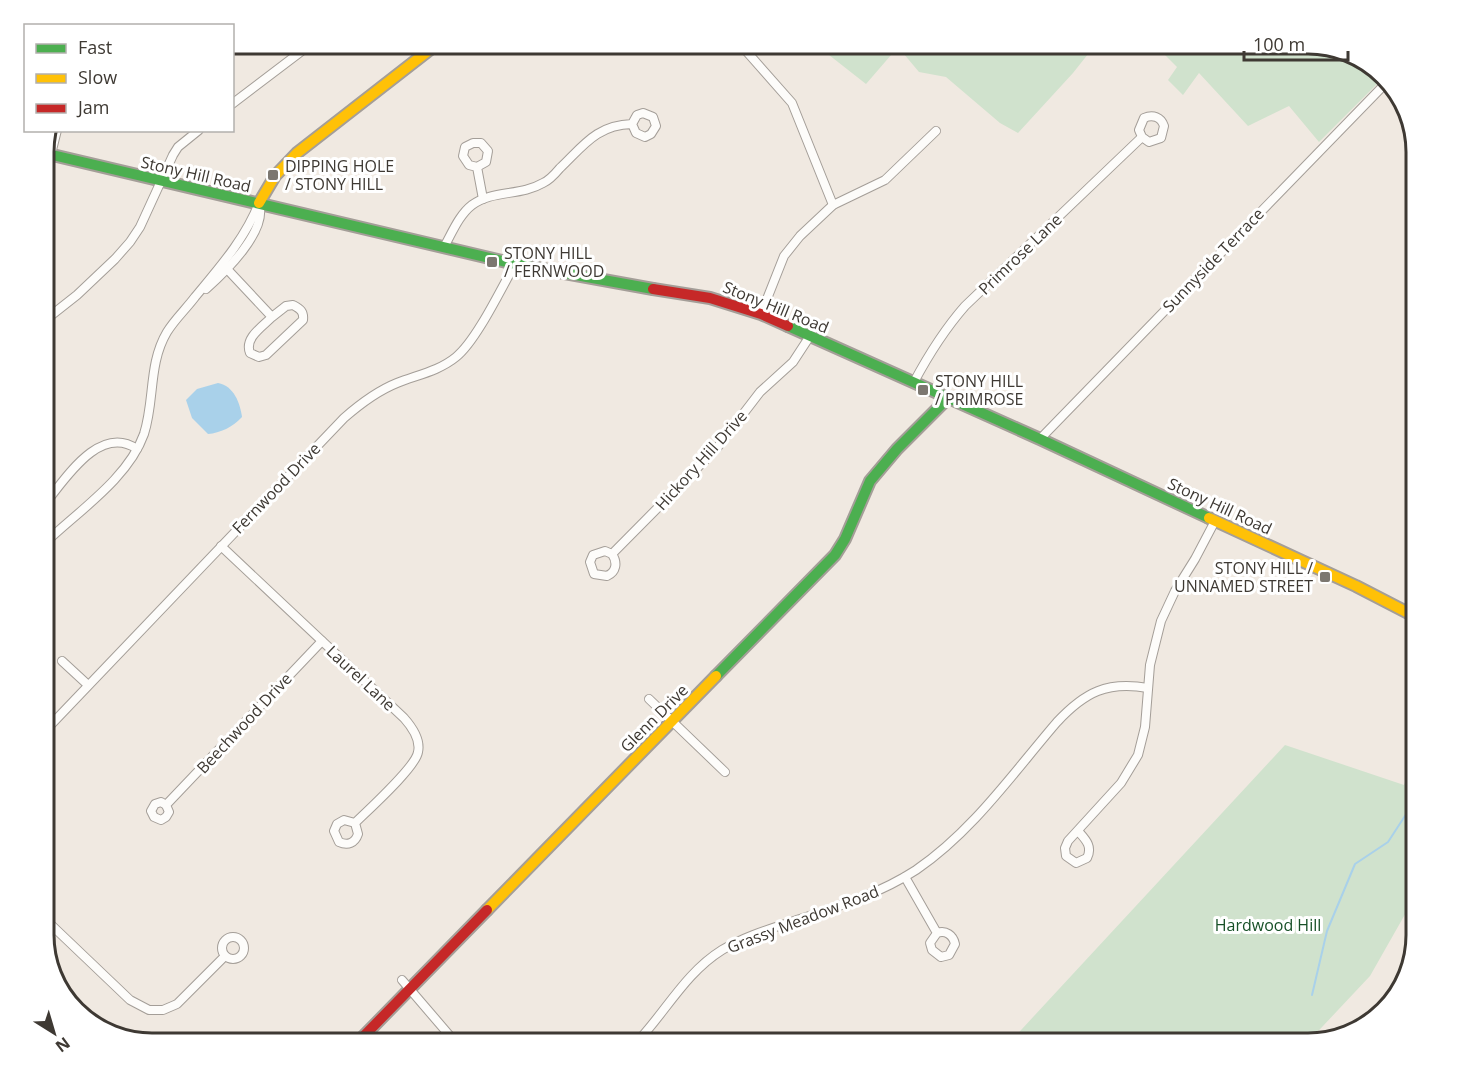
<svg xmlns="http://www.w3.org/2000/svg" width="1460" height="1087" viewBox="0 0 1460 1087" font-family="'Open Sans',sans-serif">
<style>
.green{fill:#d0e2cd}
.water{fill:#a9d1ea}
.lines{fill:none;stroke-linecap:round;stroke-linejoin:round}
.stream{stroke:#a9d1ea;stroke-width:2}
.street-casing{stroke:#a49e98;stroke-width:10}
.fast-casing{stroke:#a49e98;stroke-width:14}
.slow-casing{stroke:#a49e98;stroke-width:14}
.jam-casing{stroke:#a49e98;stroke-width:14}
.street{stroke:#fdfcfa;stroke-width:8}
.fast{stroke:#4caf50;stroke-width:10}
.slow{stroke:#ffc107;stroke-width:10}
.jam{stroke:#c62828;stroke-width:10}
.poi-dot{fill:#7c7770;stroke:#fff;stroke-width:2}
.labels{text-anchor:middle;stroke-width:6;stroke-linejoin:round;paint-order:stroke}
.poi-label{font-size:16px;fill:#3e3933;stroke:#fff;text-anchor:start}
.street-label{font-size:16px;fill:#3e3933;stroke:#fff}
.park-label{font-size:16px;fill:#175027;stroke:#fff}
.rim{fill:none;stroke:#3e3933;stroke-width:3}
</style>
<rect width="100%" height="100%" fill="#f0e9e1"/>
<g class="green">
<polygon points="815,44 1096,44 1073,73 1018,133 1000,123 946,77 919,72 898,47 866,84"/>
<polygon points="1154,44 1308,44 1374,66 1384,77 1319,142 1289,106 1248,126 1199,73 1183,95 1168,80 1177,67"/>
<polygon points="1285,745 1404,785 1416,753 1416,895 1370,976 1307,1043 1009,1043"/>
</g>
<path class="water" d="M218 383C234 386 240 403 242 417 233 427 220 433 208 434L192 418 186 400 197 389Z"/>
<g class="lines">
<polyline class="stream" points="1312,995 1327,931 1355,864 1388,842 1416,799"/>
<g class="street-casing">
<g id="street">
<polyline points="740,44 792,103 833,205"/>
<polyline points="232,104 311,44"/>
<polyline points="51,154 57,130"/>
<polyline points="477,167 486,162 488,151 481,143 473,143 465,147 463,156 469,165 477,167 483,199"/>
<path d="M444 247C452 233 459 215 472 205 492 190 521 196 543 183 550 180 555 174 560 168 584 145 597 125 632 124L636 133 645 137 651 134 656 126 653 117 643 113 637 115 632 124"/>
<path d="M227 269 272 317C262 327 244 338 250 353L259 357 266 355 303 320C304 311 300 309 293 305L286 306 272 317"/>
<path d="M206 289C224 273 268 231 259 204"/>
<polyline points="761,314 784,256 800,236 833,205 885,180 936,131"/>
<polyline points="44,321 77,295 115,259 130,242 140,227 173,155 178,147 199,130"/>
<path d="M914 382C929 354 944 330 965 306L1142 137 1149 142 1161 138 1164 126C1161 117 1153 114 1144 118L1139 130 1142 137"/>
<polyline points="1040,439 1387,82"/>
<path d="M44 505C64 481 99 423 137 449"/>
<path d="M44 544C77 512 128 479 144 434 155 400 148 364 167 332 175 319 186 309 195 297 219 268 245 239 259 203"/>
<path d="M221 546 404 718C412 727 421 739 418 752 416 767 368 810 355 823L358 834C355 843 348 846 339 842L334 831 337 824 344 820 355 823"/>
<path d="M612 554 605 551 593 555 590 562 594 574 607 576C616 572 618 563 612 554L717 448 760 392 793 362 810 336"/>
<polyline points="62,661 88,685"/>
<polyline points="649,699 725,772"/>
<path d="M44 732 344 418C360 404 377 391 397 383 417 375 439 371 456 357 476 341 501 289 515 264"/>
<polyline points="166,805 161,802 155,804 151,811 154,817 161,820 166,817 169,812 166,805 322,641"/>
<path d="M1078 831C1085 839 1093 846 1087 858L1076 863 1066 856 1065 848 1068 841 1121 783 1138 755 1145 727 1150 665 1161 621 1175 591 1195 559 1215 521"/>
<path d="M905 877 937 933 930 943 932 950 941 957 949 955 955 944C953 935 946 930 937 933"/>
<polyline points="44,918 130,1000 149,1010 163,1010 177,1004 225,956"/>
<circle cx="233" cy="948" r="11"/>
<polyline points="402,980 456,1043"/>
<path d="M636 1043C665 1013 685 973 722 950 742 938 763 931 785 924 830 909 876 896 916 870 973 831 1013 773 1057 722 1085 692 1107 681 1148 688"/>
</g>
</g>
<g class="fast-casing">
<g id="fast">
<polyline points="44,153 515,264 653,289"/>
<polyline points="788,326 1040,439 1209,518"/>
<polyline points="716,676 835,555 845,539 870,481 897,449 948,398"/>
</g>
</g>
<g class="slow-casing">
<g id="slow">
<polyline points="259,203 275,176 297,153 437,44"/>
<polyline points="1209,518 1356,586 1416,617"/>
<polyline points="487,910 716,676"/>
</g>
</g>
<g class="jam-casing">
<g id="jam">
<polyline points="653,289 710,298 761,314 788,326"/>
<polyline points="357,1043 487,910"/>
</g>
</g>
<use href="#street" class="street"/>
<use href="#fast" class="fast"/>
<use href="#slow" class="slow"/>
<use href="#jam" class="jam"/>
</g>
<g class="poi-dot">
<rect x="267" y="169" width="12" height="12" rx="3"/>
<rect x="486" y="256" width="12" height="12" rx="3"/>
<rect x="917" y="384" width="12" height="12" rx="3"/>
<rect x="1319" y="571" width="12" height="12" rx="3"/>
</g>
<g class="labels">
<g class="poi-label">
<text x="285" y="172">DIPPING HOLE<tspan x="285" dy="18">/ STONY HILL</tspan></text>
<text x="504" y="259">STONY HILL<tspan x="504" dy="18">/ FERNWOOD</tspan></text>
<text x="935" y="387">STONY HILL<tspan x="935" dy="18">/ PRIMROSE</tspan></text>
<text x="1313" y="574" text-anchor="end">STONY HILL /<tspan x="1313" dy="18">UNNAMED STREET</tspan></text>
</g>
<g class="street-label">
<text transform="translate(196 174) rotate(13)" y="6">Stony Hill Road</text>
<text transform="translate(1020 254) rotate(-44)" y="6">Primrose Lane</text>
<text transform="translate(1213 260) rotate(-46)" y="6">Sunnyside Terrace</text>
<text transform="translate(776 307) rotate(22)" y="6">Stony Hill Road</text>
<text transform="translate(701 460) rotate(-48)" y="6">Hickory Hill Drive</text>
<text transform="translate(276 488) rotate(-46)" y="6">Fernwood Drive</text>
<text transform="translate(1220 506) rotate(25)" y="6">Stony Hill Road</text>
<text transform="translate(361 678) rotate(43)" y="6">Laurel Lane</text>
<text transform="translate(654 718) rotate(-45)" y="6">Glenn Drive</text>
<text transform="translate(244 723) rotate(-47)" y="6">Beechwood Drive</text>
<text transform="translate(803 919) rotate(-21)" y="6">Grassy Meadow Road</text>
</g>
<g class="park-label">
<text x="1268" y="931">Hardwood Hill</text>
</g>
</g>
<path d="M0 0H1460V1087H0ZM152 54H1308A98 98 0 0 1 1406 152V935A98 98 0 0 1 1308 1033H152A98 98 0 0 1 54 935V152A98 98 0 0 1 152 54Z" fill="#fff" fill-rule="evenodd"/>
<path class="rim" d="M152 54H1308A98 98 0 0 1 1406 152V935A98 98 0 0 1 1308 1033H152A98 98 0 0 1 54 935V152A98 98 0 0 1 152 54Z"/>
<rect x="24" y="24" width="210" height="108" fill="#ffffff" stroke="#b2b0ad" stroke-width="1.5"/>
<rect x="36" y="44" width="30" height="9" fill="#4caf50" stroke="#b2b0ad" stroke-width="1.5"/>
<text x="78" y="54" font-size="18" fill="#3e3933">Fast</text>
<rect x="36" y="74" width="30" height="9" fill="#ffc107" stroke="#b2b0ad" stroke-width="1.5"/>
<text x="78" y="84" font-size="18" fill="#3e3933">Slow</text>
<rect x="36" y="104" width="30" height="9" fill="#c62828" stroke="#b2b0ad" stroke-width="1.5"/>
<text x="78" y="114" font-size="18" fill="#3e3933">Jam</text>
<g transform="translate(54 1033) rotate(143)" stroke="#ffffff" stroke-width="4.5" paint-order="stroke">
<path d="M0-4.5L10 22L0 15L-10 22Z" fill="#3e3933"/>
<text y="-9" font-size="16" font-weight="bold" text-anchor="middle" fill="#3e3933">N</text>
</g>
<path d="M1244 51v9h104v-9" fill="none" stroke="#3e3933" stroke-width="3"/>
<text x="1253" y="51" font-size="18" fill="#3e3933" stroke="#ffffff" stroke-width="4.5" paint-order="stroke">100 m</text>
</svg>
